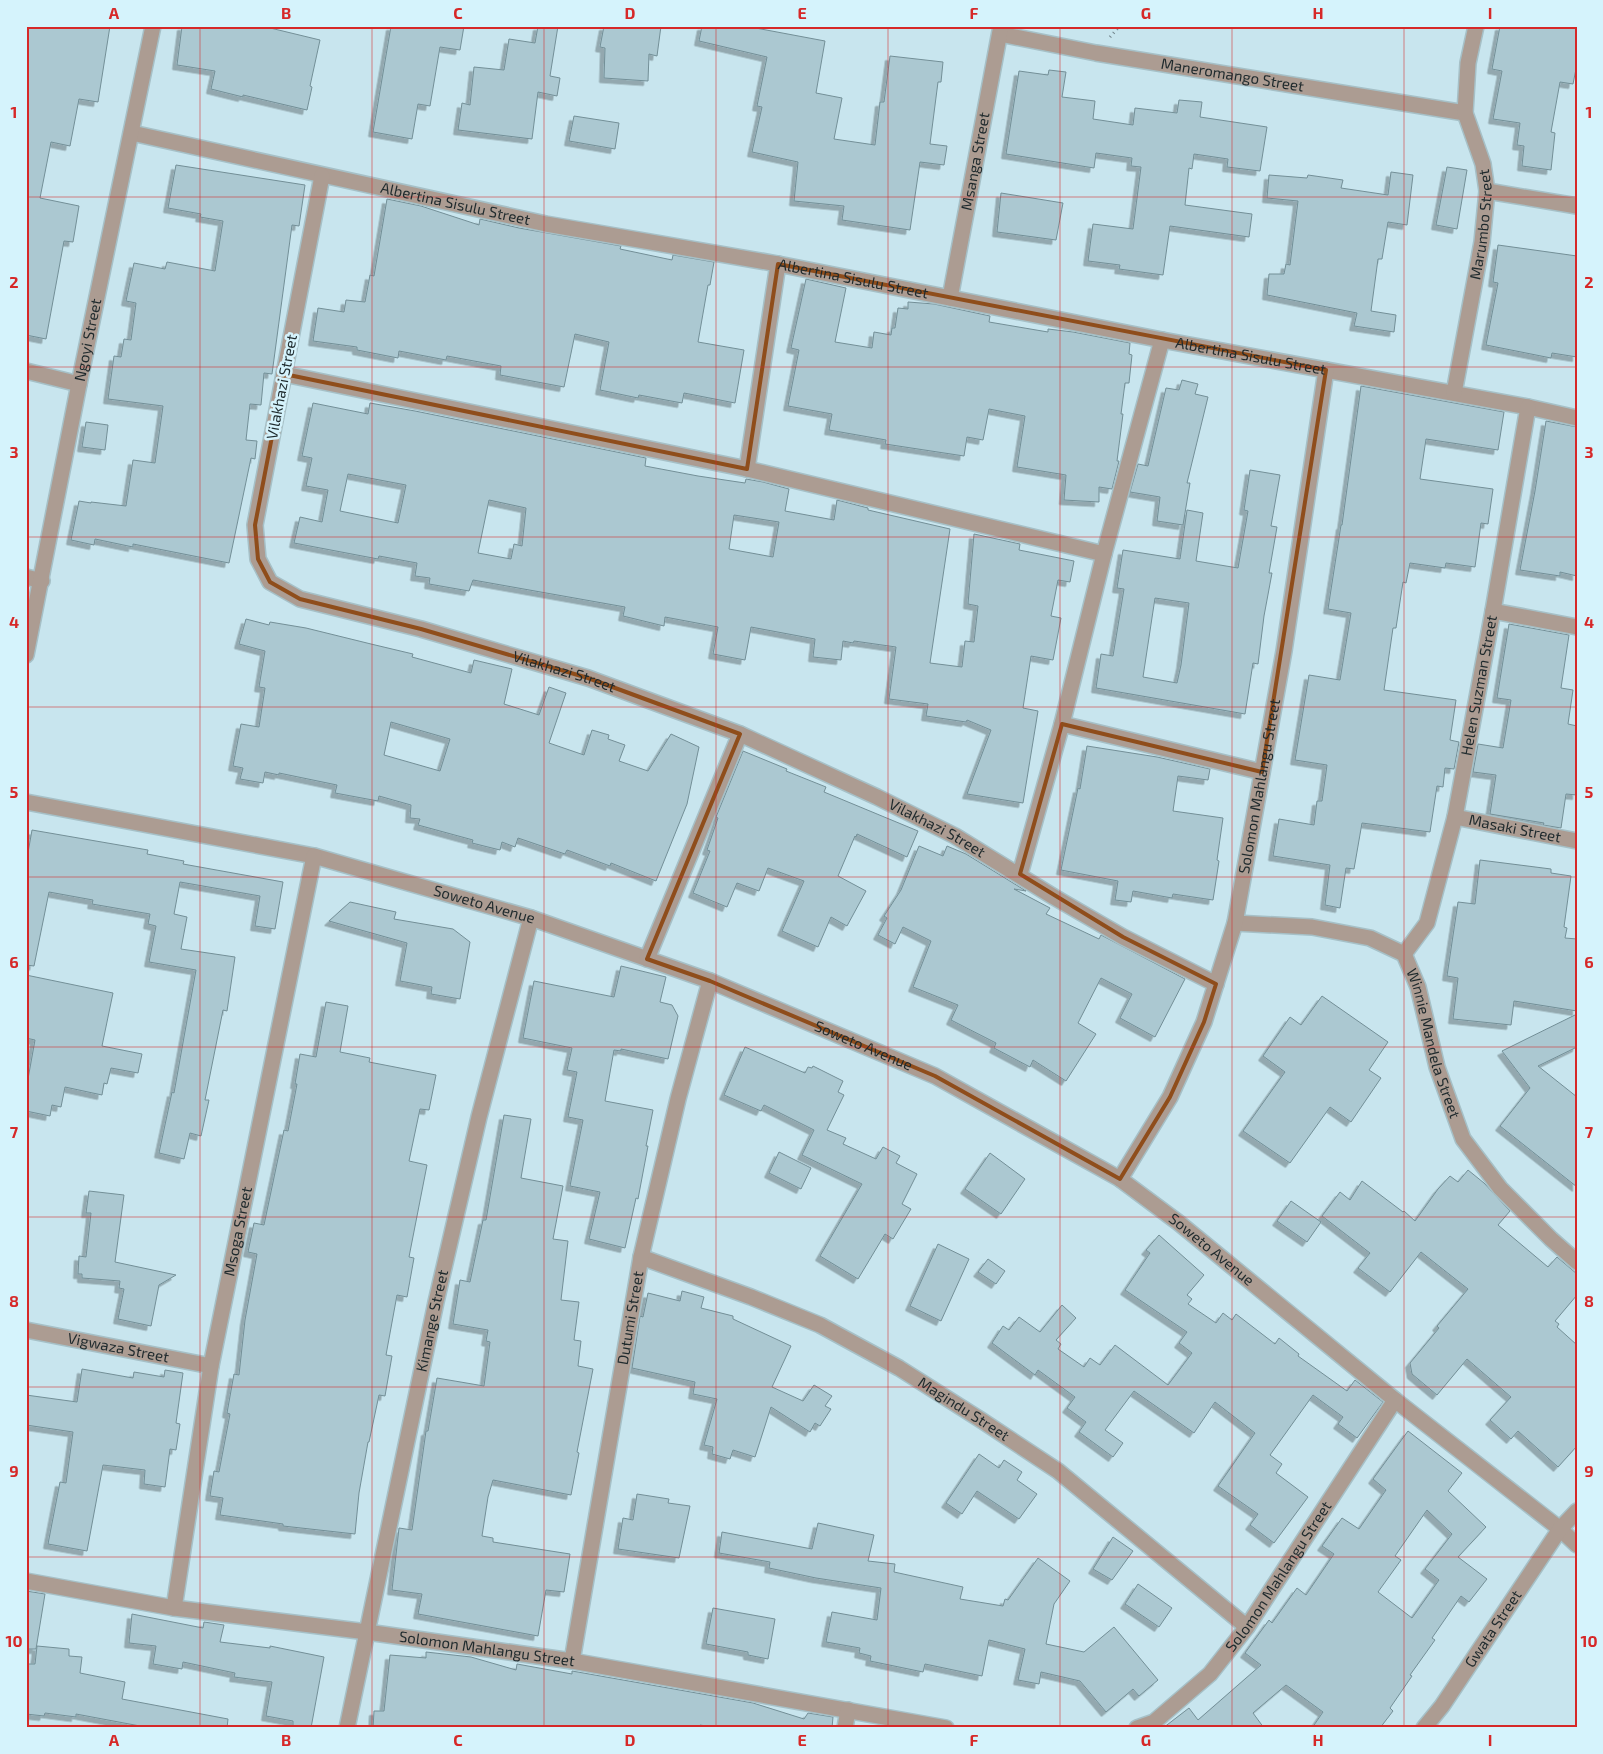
<svg xmlns="http://www.w3.org/2000/svg" width="1603" height="1754" viewBox="0 0 1603 1754" font-family="'Exo 2',sans-serif">
<style>
.building{fill:#abc8d1;stroke:#738f97;fill-rule:evenodd;filter:url(#shadow)}
.lines{fill:none;stroke-linecap:round;stroke-linejoin:round}
.minor-casing{stroke:#a6c0c7;stroke-width:18}
.path{stroke:#73868c;stroke-width:3;stroke-dasharray:1 4;stroke-linecap:butt}
.minor{stroke:#ac9c92;stroke-width:15}
.marked{fill:none;stroke:#8f4d1b;stroke-width:4;stroke-linejoin:round}
.grid{fill:none;stroke:#d62828;stroke-width:1;stroke-opacity:0.55}
.labels{text-anchor:middle;stroke-width:5;stroke-linejoin:round;paint-order:stroke}
.street-label{font-size:15px;fill:#1f2a2d;stroke:#d5f3fc}
.neatline{fill:none;stroke:#d62828;stroke-width:2}
.grid-label{font-size:16px;text-anchor:middle;font-weight:bold;fill:#d62828}
</style>
<defs>
<filter id="shadow"><feDropShadow dx="-4.5" dy="4.5" stdDeviation="0" flood-color="#0004"/></filter>
</defs>
<rect width="100%" height="100%" fill="#c8e5ee"/>
<g class="building">
<polygon points="26,26 110,26 98,102 79,99 70,146 51,142 40,198 79,206 73,242 64,241 46,339 26,335"/>
<polygon points="182,26 262,26 320,40 310,86 312,87 307,110 243,95 243,97 211,89 215,71 177,65"/>
<polygon points="391,26 464,26 460,50 440,47 430,106 418,104 412,139 373,132"/>
<polygon points="538,26 558,26 550,76 560,78 557,96 538,92 532,139 458,130 462,103 470,105 474,67 504,70 509,39 535,43"/>
<polygon points="604,26 661,26 657,56 649,54 648,81 604,78 605,48 600,47"/>
<polygon points="702,26 745,26 825,41 816,93 842,98 834,139 875,145 880,102 884,102 890,56 943,62 941,82 938,82 930,144 947,146 944,165 920,162 910,230 842,220 844,206 794,201 798,162 752,152 762,107 757,106 767,57 699,41"/>
<polygon points="1500,26 1577,26 1577,64 1573,84 1560,82 1551,132 1555,133 1551,170 1522,166 1524,146 1517,145 1520,123 1493,119 1502,71 1492,69"/>
<polygon points="1049,70 1066,72 1062,97 1095,101 1093,119 1133,125 1135,108 1177,113 1179,100 1202,102 1200,117 1267,127 1260,171 1227,167 1228,159 1194,154 1192,169 1189,168 1185,205 1252,214 1249,237 1170,226 1163,275 1119,269 1120,265 1088,261 1093,224 1133,229 1141,167 1131,166 1132,158 1096,153 1094,168 1006,154 1019,71 1048,75"/>
<polygon points="574,116 619,123 615,149 569,141"/>
<polygon points="176,165 305,185 299,226 292,225 272,374 264,373 261,405 250,404 246,440 257,441 255,459 251,458 229,563 133,544 133,547 95,539 94,545 71,540 79,501 91,503 91,502 126,506 133,460 155,463 163,406 108,399 114,356 121,357 124,339 131,340 136,303 126,301 134,263 165,269 167,262 215,271 223,221 200,217 201,214 168,208"/>
<polygon points="1447,167 1467,170 1457,229 1436,225"/>
<polygon points="1391,172 1413,175 1407,225 1388,222 1382,259 1378,259 1371,311 1396,315 1394,332 1354,326 1357,313 1267,295 1269,274 1284,274 1286,264 1290,265 1298,201 1267,198 1269,175 1307,178 1308,175 1343,180 1341,188 1388,195"/>
<polygon points="1001,193 1063,203 1056,240 997,232"/>
<polygon points="387,199 421,206 479,225 480,219 519,228 621,246 620,249 672,260 673,255 714,262 710,285 708,285 698,342 744,350 735,403 684,393 682,403 639,395 638,398 600,390 609,342 575,334 564,387 500,375 501,366 447,356 446,360 399,351 398,358 357,350 357,347 313,341 318,308 344,312 346,300 365,302 370,275 374,276"/>
<polygon points="1498,245 1577,256 1577,357 1552,353 1551,358 1486,345 1498,283 1493,282"/>
<polygon points="806,279 846,288 835,342 872,348 874,332 891,335 892,328 895,328 898,308 908,309 908,302 934,304 990,316 989,322 1048,332 1048,329 1073,332 1130,343 1129,354 1132,355 1129,383 1125,383 1121,414 1123,414 1117,461 1119,461 1112,489 1099,487 1099,502 1064,500 1066,475 1017,467 1025,416 989,409 983,440 967,437 964,456 885,444 886,440 829,430 832,414 788,406 799,350 791,348"/>
<polygon points="1182,380 1198,384 1195,394 1208,397 1187,483 1190,483 1183,525 1157,521 1160,497 1130,492 1138,464 1148,466 1166,388 1179,390"/>
<polygon points="1361,386 1504,412 1498,450 1426,439 1420,479 1493,489 1488,524 1481,523 1475,567 1446,563 1445,568 1410,563 1406,583 1403,582 1396,628 1393,628 1384,690 1456,700 1450,740 1459,742 1454,769 1445,768 1443,787 1437,786 1430,832 1362,823 1354,869 1346,868 1340,908 1325,905 1330,865 1273,856 1279,819 1314,825 1317,801 1322,801 1327,765 1295,760 1309,675 1340,680 1351,613 1328,609 1341,525 1342,525"/>
<path d="M313 403 368 414 370 403 415 411 646 458 645 466 698 476 745 483 746 479 763 482 789 489 785 511 834 520 837 500 868 508V510L950 529 930 663 962 667 965 641 974 642 978 606 968 604 974 534 1020 544 1019 550 1074 561 1070 582 1058 580 1051 616 1061 618 1053 660 1031 656 1023 708 1038 711 1023 803 967 794 991 730 967 720 966 722 926 716 928 704 889 699 896 647 854 641 853 643 843 641 841 660 813 657 815 639 751 627 745 660 713 654 718 627 665 617 664 626 623 616 625 607 473 580 469 591 429 584 430 578 415 576 417 563 379 556 378 559 294 543 300 517 322 522 328 490 306 486 312 458 302 456ZM348 474 406 485 398 523 340 511ZM489 500 526 508 522 546 514 544 511 559 478 553ZM734 515 779 522 773 557 729 549Z"/>
<polygon points="1546,421 1577,427 1577,576 1560,572 1560,576 1520,570 1535,491"/>
<polygon points="86,422 108,425 105,450 82,447"/>
<path d="M1250 470 1280 475 1271 526 1277 527 1269 573H1272L1264 616 1258 664 1253 663 1245 714 1096 688 1101 654 1113 656 1124 589 1117 588 1123 550 1180 559 1187 510 1203 513 1196 561 1238 568 1248 511 1244 510ZM1155 598 1189 603 1181 665 1177 683 1143 677Z"/>
<path d="M246 619 269 625 270 622 306 628 371 644 413 654 412 657 471 673 474 660 512 669 504 704 539 715 549 687 566 693 549 743 584 755 592 730 609 735 608 739 625 745 619 761 648 771 671 734 699 747 687 804 656 881 611 863 610 866 567 850 565 854 518 838 515 847 502 842 500 850 472 843 473 840 418 825 420 819 410 818 411 805 379 796 378 801 335 793 337 785 279 773V775L265 772 263 783 240 779 243 768 233 766 241 724 259 727 265 688 259 687 265 651 239 644ZM391 722 450 739 440 771 384 755Z"/>
<polygon points="1509,624 1569,635 1561,688 1573,690 1568,724 1577,726 1577,795 1566,794 1561,828 1543,825 1544,823 1490,814 1496,775 1473,772 1478,744 1503,748 1511,700 1497,698"/>
<polygon points="1087,746 1157,757 1210,769 1208,780 1178,776 1173,811 1223,818 1217,860 1219,861 1213,900 1173,894 1172,898 1133,891 1131,902 1115,900 1118,881 1061,870 1078,788 1080,789"/>
<polygon points="743,751 787,769 786,771 826,787 824,792 918,831 907,857 857,834 856,837 855,836 838,876 866,891 847,926 831,917 818,947 782,931 804,881 768,868 759,891 737,883 727,907 693,893 710,851 707,850 718,818 716,817"/>
<polygon points="32,830 148,850 147,854 184,861 183,864 283,882 275,929 255,926 260,896 180,882 174,914 187,917 181,949 235,957 227,1011 223,1010 205,1100 209,1100 201,1136 190,1133 184,1159 159,1153 172,1092 174,1093 196,970 149,962 156,926 148,924 150,914 92,904 93,900 49,892 34,966 26,965 26,864"/>
<polygon points="919,846 943,856 947,846 966,854 1026,891 1014,889 1050,908 1046,914 1099,939 1101,935 1185,979 1155,1037 1120,1018 1132,994 1101,978 1078,1023 1096,1034 1066,1081 1033,1060 1030,1067 994,1048 996,1043 951,1020 958,1005 913,987 931,941 903,927 895,944 878,935 887,918 884,916 901,890"/>
<polygon points="1480,860 1551,869 1551,873 1571,876 1564,927 1567,928 1565,938 1577,939 1577,1011 1514,1001 1511,1025 1453,1019 1458,978 1447,976 1458,902 1475,904"/>
<polygon points="350,902 396,912 394,919 453,929 470,942 460,999 431,994 432,987 400,981 407,943 329,921"/>
<polygon points="621,966 666,977 660,1002 672,1005 678,1016 668,1059 621,1049 621,1051 614,1050 605,1101 653,1110 646,1146 648,1146 638,1199 636,1198 625,1248 589,1239 600,1192 570,1186 583,1120 568,1117 577,1072 567,1070 572,1048 523,1038 534,981 614,997"/>
<polygon points="26,975 113,993 102,1046 142,1054 138,1073 111,1068 107,1084 104,1083 102,1095 65,1087 61,1107 52,1105 50,1116 26,1111 26,1090 35,1040 26,1038"/>
<polygon points="1322,996 1388,1042 1369,1070 1381,1078 1351,1122 1330,1107 1290,1163 1243,1131 1285,1072 1263,1056 1290,1017 1301,1025"/>
<polygon points="326,1002 348,1006 340,1052 370,1058 369,1062 436,1075 429,1110 420,1109 409,1161 427,1165 409,1257 414,1258 407,1297 397,1295 386,1355 392,1356 385,1396 379,1395 369,1442 368,1442 359,1493 355,1534 283,1526 283,1524 220,1515 223,1498 210,1496 214,1471 219,1472 230,1414 227,1413 234,1374 239,1375 245,1320 257,1254 248,1252 254,1223 264,1225 284,1130 288,1131 297,1084 295,1084 300,1054 316,1057"/>
<polygon points="1577,1014 1577,1047 1538,1066 1577,1097 1577,1187 1500,1126 1530,1088 1502,1051"/>
<polygon points="745,1047 805,1073 808,1067 812,1068 813,1066 843,1081 838,1092 844,1095 827,1130 846,1138 843,1144 876,1159 883,1147 900,1156 896,1163 917,1174 902,1204 911,1209 893,1239 885,1234 858,1279 820,1256 862,1184 802,1155 814,1130 764,1105 761,1111 724,1095"/>
<polygon points="504,1115 531,1119 521,1178 563,1186 553,1239 568,1241 561,1300 579,1302 574,1340 581,1341 578,1366 593,1369 577,1452 579,1453 571,1495 493,1480 488,1497 482,1536 493,1538 493,1542 570,1554 564,1592 546,1590 538,1636 418,1614 422,1594 392,1590 399,1528 412,1530 426,1431 428,1431 437,1378 484,1386 490,1342 486,1341 488,1330 453,1324 460,1280 470,1282 483,1220 486,1220"/>
<polygon points="779,1152 811,1168 801,1189 769,1173"/>
<polygon points="990,1153 1025,1179 1001,1214 965,1189"/>
<polygon points="1468,1170 1484,1183 1510,1211 1498,1225 1548,1267 1557,1257 1577,1274 1577,1295 1555,1321 1559,1324 1557,1327 1577,1345 1577,1446 1558,1467 1518,1431 1511,1439 1490,1420 1511,1397 1467,1359 1437,1395 1412,1374 1410,1363 1439,1328 1437,1326 1468,1289 1421,1252 1390,1292 1358,1268 1370,1253 1322,1216 1340,1192 1350,1200 1362,1181 1403,1212 1404,1211 1415,1221 1438,1189 1450,1176 1458,1182"/>
<polygon points="89,1191 124,1195 115,1262 176,1275 159,1285 151,1326 118,1319 124,1289 119,1288 120,1281 82,1278 82,1274 78,1274 79,1256 86,1257 91,1213 86,1213"/>
<polygon points="1291,1201 1321,1222 1307,1242 1277,1221"/>
<polygon points="1159,1235 1204,1275 1187,1295 1192,1299 1188,1304 1216,1323 1223,1313 1232,1320 1236,1314 1275,1344 1279,1338 1299,1354 1298,1356 1347,1391 1355,1380 1383,1402 1357,1438 1338,1424 1343,1417 1313,1395 1270,1455 1282,1464 1276,1473 1308,1497 1274,1543 1250,1525 1258,1514 1218,1486 1255,1433 1215,1402 1194,1433 1134,1391 1105,1430 1123,1443 1113,1457 1079,1432 1086,1422 1067,1408 1075,1397 1038,1370 1035,1375 992,1343 1003,1326 1009,1330 1019,1317 1040,1332 1062,1305 1076,1318 1056,1340 1061,1344 1058,1349 1084,1367 1090,1358 1100,1365 1115,1345 1168,1385 1192,1353 1179,1343 1187,1332 1125,1290 1150,1253 1146,1250"/>
<polygon points="938,1244 969,1259 941,1321 910,1306"/>
<polygon points="988,1259 1005,1271 996,1284 978,1272"/>
<polygon points="682,1291 704,1297 701,1308 733,1316 733,1319 791,1346 772,1387 803,1401 814,1385 832,1396 825,1406 831,1409 820,1426 815,1423 810,1432 771,1407 755,1457 733,1450 730,1459 712,1454 713,1447 704,1445 717,1399 693,1394 695,1382 632,1368 640,1316 643,1317 648,1293 680,1301"/>
<polygon points="82,1369 133,1378 134,1372 164,1377 165,1370 183,1373 176,1423 180,1424 176,1450 170,1449 165,1487 144,1484 145,1470 103,1465 87,1551 48,1544 60,1482 66,1483 73,1432 26,1425 26,1395 77,1402"/>
<path d="M1408 1431 1462 1473 1448 1491 1486 1527 1458 1557 1487 1579 1469 1602 1461 1596 1432 1638 1435 1640 1410 1675 1412 1676 1390 1708 1393 1711 1380 1728H1312L1323 1712 1286 1685 1253 1713 1264 1728H1163L1189 1708 1198 1720 1261 1665 1245 1653 1269 1620 1272 1623 1297 1588 1306 1595 1334 1554 1322 1546 1342 1518 1359 1529 1386 1490 1373 1479ZM1427 1510 1452 1534 1425 1569 1439 1580 1412 1618 1378 1592 1401 1560 1395 1556Z"/>
<polygon points="979,1454 999,1468 1004,1460 1022,1472 1017,1480 1037,1494 1019,1519 977,1491 962,1514 946,1503"/>
<polygon points="637,1494 669,1499 668,1503 690,1506 679,1558 618,1549 623,1518 633,1520"/>
<polygon points="818,1523 874,1535 868,1561 895,1564 894,1572 963,1587 960,1599 1003,1606 1005,1599 1008,1600 1038,1558 1070,1581 1054,1604 1046,1644 1084,1652 1114,1627 1158,1680 1139,1696 1133,1689 1106,1712 1080,1681 1041,1672 1039,1684 1018,1680 1025,1649 989,1640 982,1676 925,1664 923,1672 870,1661 871,1656 859,1653 860,1648 826,1642 832,1612 877,1620 881,1588 816,1578 769,1568 770,1562 719,1553 722,1532 812,1549"/>
<polygon points="1113,1537 1133,1551 1112,1580 1093,1569"/>
<polygon points="1138,1584 1172,1608 1159,1627 1125,1604"/>
<polygon points="26,1591 45,1594 36,1649 26,1649"/>
<polygon points="713,1608 775,1619 768,1659 748,1655 748,1652 706,1644"/>
<polygon points="132,1614 203,1628 204,1622 224,1625 220,1642 270,1648 270,1646 324,1657 311,1728 293,1728 293,1721 266,1716 272,1682 234,1677 235,1673 183,1662 182,1669 153,1664 156,1646 129,1643"/>
<polygon points="37,1646 69,1649 69,1656 82,1657 80,1673 125,1682 122,1699 228,1719 227,1728 140,1728 140,1726 76,1714 76,1717 45,1713 44,1716 26,1714 26,1664 35,1664"/>
<polygon points="426,1652 471,1657 516,1670 517,1664 572,1674 572,1671 753,1703 804,1719 808,1713 833,1717 832,1728 768,1728 746,1726 746,1728 718,1728 700,1725 700,1728 373,1728 374,1711 384,1711 390,1655 426,1658"/>
</g>
<g class="lines">
<g class="minor-casing">
<g id="minor">
<path id="s1" d="M1000 34 1096 53 1465 113"/>
<path id="s2" d="M132 133 546 224 778 264 1162 340 1528 407 1577 418"/>
<path id="s3" d="M322 176 255 525 258 559 270 582 300 599 421 629 588 678 740 734 877 797 955 836 1054 897 1123 937 1216 984"/>
<polyline points="1487,191 1577,206"/>
<path id="s4" d="M950 298 1001 26"/>
<polyline points="26,371 79,384"/>
<polyline points="284,374 747,469 1104,554"/>
<path id="s5" d="M1454 393 1482 242 1487 191 1483 164 1465 113 1468 63 1476 26"/>
<polyline points="747,469 778,264"/>
<polyline points="26,577 42,581"/>
<polyline points="1493,611 1577,627"/>
<path id="s6" d="M26 655 79 384 153 26"/>
<polyline points="1062,724 1262,772"/>
<path id="s7" d="M26 802 314 856 531 918 710 981 935 1076 1120 1179 1179 1223 1395 1400 1560 1529 1577 1545"/>
<path id="s8" d="M1455 817 1577 841"/>
<polyline points="1020,874 1062,724 1104,554 1162,340"/>
<path id="s9" d="M1235 923 1312 927 1370 938 1404 954 1418 987 1437 1067 1463 1139 1500 1188 1551 1239 1577 1262"/>
<path id="s10" d="M1404 954 1427 923 1455 817 1493 611 1528 407"/>
<polyline points="647,959 740,734"/>
<path id="s11" d="M1120 1179 1170 1097 1204 1022 1235 923 1284 651 1326 370"/>
<path id="s12" d="M641 1257 751 1297 820 1325 899 1368 981 1420 1058 1471 1247 1627"/>
<path id="s13" d="M26 1330 211 1366"/>
<path id="s14" d="M26 1581 174 1608 367 1632 572 1661 946 1728"/>
<path id="s15" d="M174 1608 211 1366 314 856"/>
<path id="s16" d="M572 1661 641 1257 678 1099 710 981"/>
<path id="s17" d="M347 1728 436 1302 479 1117 531 918"/>
<polyline points="845,1728 848,1710"/>
<path id="s18" d="M1137 1728 1154 1722 1210 1674 1247 1627 1395 1400"/>
<path id="s19" d="M1424 1728 1442 1706 1560 1529 1577 1511"/>
</g>
</g>
<polyline class="path" points="1110,37 1120,26"/>
<use href="#minor" class="minor"/>
</g>
<path class="marked" d="M778 264 1326 370 1262 772 1062 724 1020 874 1123 937 1216 984 1204 1022 1170 1097 1120 1179 935 1076 710 981 647 959 740 734 588 678 421 629 300 599 270 582 258 559 255 525 284 374 747 469Z"/>
<path class="grid" d="M200 26V1728M372 26V1728M544 26V1728M716 26V1728M888 26V1728M1060 26V1728M1232 26V1728M1404 26V1728M26 197H1577M26 367H1577M26 537H1577M26 707H1577M26 877H1577M26 1047H1577M26 1217H1577M26 1387H1577M26 1557H1577"/>
<g class="labels">
<g class="street-label">
<text dy="5" stroke="none"><textPath href="#s1" startOffset="236">Maneromango Street</textPath></text>
<text dy="5" stroke="none"><textPath href="#s4" startOffset="139">Msanga Street</textPath></text>
<text dy="5" stroke="none"><textPath href="#s2" startOffset="331">Albertina Sisulu Street</textPath></text>
<text dy="5" stroke="none"><textPath href="#s5" startOffset="171">Marumbo Street</textPath></text>
<text dy="5" stroke="none"><textPath href="#s2" startOffset="736">Albertina Sisulu Street</textPath></text>
<text dy="5" stroke="none"><textPath href="#s6" startOffset="321">Ngoyi Street</textPath></text>
<text dy="5" stroke="none"><textPath href="#s2" startOffset="1141">Albertina Sisulu Street</textPath></text>
<text transform="translate(282 387) rotate(-79)" y="5">Vilakhazi Street</text>
<text dy="5" stroke="none"><textPath href="#s3" startOffset="724">Vilakhazi Street</textPath></text>
<text dy="5" stroke="none"><textPath href="#s10" startOffset="282">Helen Suzman Street</textPath></text>
<text dy="5" stroke="none"><textPath href="#s11" startOffset="421">Solomon Mahlangu Street</textPath></text>
<text dy="5" stroke="none"><textPath href="#s3" startOffset="1129">Vilakhazi Street</textPath></text>
<text dy="5" stroke="none"><textPath href="#s8" startOffset="61">Masaki Street</textPath></text>
<text dy="5" stroke="none"><textPath href="#s7" startOffset="470">Soweto Avenue</textPath></text>
<text dy="5" stroke="none"><textPath href="#s9" startOffset="268">Winnie Mandela Street</textPath></text>
<text dy="5" stroke="none"><textPath href="#s7" startOffset="875">Soweto Avenue</textPath></text>
<text dy="5" stroke="none"><textPath href="#s15" startOffset="382">Msoga Street</textPath></text>
<text dy="5" stroke="none"><textPath href="#s7" startOffset="1280">Soweto Avenue</textPath></text>
<text dy="5" stroke="none"><textPath href="#s16" startOffset="348">Dutumi Street</textPath></text>
<text dy="5" stroke="none"><textPath href="#s17" startOffset="416">Kimange Street</textPath></text>
<text dy="5" stroke="none"><textPath href="#s13" startOffset="94">Vigwaza Street</textPath></text>
<text dy="5" stroke="none"><textPath href="#s12" startOffset="358">Magindu Street</textPath></text>
<text dy="5" stroke="none"><textPath href="#s18" startOffset="211">Solomon Mahlangu Street</textPath></text>
<text dy="5" stroke="none"><textPath href="#s19" startOffset="121">Gwata Street</textPath></text>
<text dy="5" stroke="none"><textPath href="#s14" startOffset="466">Solomon Mahlangu Street</textPath></text>
</g>
</g>
<rect width="1603" height="1754" fill="none" stroke="#d5f3fc" stroke-width="55"/>
<rect x="28" y="28" width="1548" height="1698" class="neatline"/>
<g class="grid-label">
<text x="114" y="19">A</text>
<text x="286" y="19">B</text>
<text x="458" y="19">C</text>
<text x="630" y="19">D</text>
<text x="802" y="19">E</text>
<text x="974" y="19">F</text>
<text x="1146" y="19">G</text>
<text x="1318" y="19">H</text>
<text x="1490" y="19">I</text>
<text x="14" y="118">1</text>
<text x="1589" y="118">1</text>
<text x="14" y="288">2</text>
<text x="1589" y="288">2</text>
<text x="14" y="458">3</text>
<text x="1589" y="458">3</text>
<text x="14" y="628">4</text>
<text x="1589" y="628">4</text>
<text x="14" y="798">5</text>
<text x="1589" y="798">5</text>
<text x="14" y="968">6</text>
<text x="1589" y="968">6</text>
<text x="14" y="1138">7</text>
<text x="1589" y="1138">7</text>
<text x="14" y="1307">8</text>
<text x="1589" y="1307">8</text>
<text x="14" y="1477">9</text>
<text x="1589" y="1477">9</text>
<text x="14" y="1647">10</text>
<text x="1589" y="1647">10</text>
<text x="114" y="1746">A</text>
<text x="286" y="1746">B</text>
<text x="458" y="1746">C</text>
<text x="630" y="1746">D</text>
<text x="802" y="1746">E</text>
<text x="974" y="1746">F</text>
<text x="1146" y="1746">G</text>
<text x="1318" y="1746">H</text>
<text x="1490" y="1746">I</text>
</g>
</svg>
